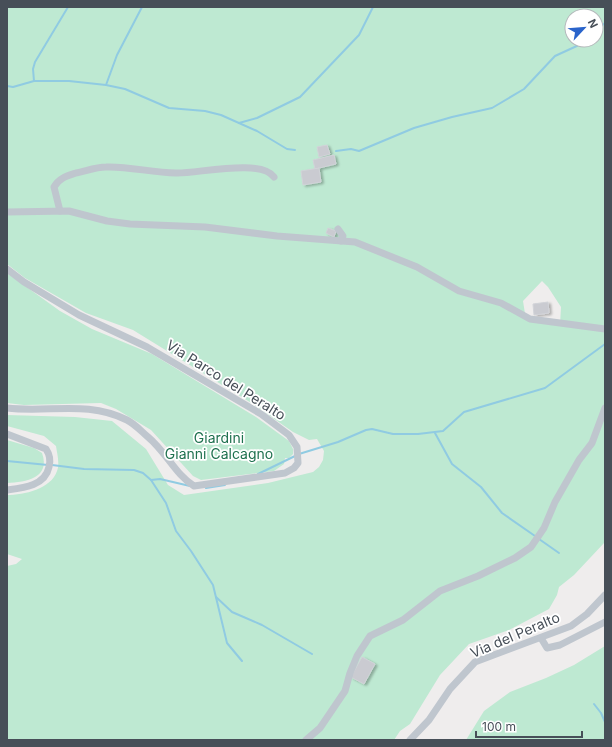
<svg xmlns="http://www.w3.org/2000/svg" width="612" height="747" viewBox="0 0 612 747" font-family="Inter,sans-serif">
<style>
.green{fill:#bee9d2;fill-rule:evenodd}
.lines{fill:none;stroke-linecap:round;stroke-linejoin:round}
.stream{stroke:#90cbe2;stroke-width:2}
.building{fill:#cacbd1;stroke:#d1d3d8;filter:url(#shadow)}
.minor{stroke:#bfc6ce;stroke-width:7}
.labels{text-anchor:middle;stroke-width:3.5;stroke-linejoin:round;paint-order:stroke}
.street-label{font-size:14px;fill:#474f58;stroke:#fff}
.park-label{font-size:14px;fill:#1f714f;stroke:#fff}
</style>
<defs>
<filter id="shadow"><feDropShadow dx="2.5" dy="1.5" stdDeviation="1" flood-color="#0004"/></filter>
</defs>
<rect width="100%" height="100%" fill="#efeded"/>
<g class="green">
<path d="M7 7H605V542L574 575 559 587 557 595 549 609 509 630 469 644 440 675 410 724 400 731 394 740H7V566L16 564 22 559 7 554V495C24 495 51 489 57 471 60 464 57 453 56 446L44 436 7 426V415L75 417 112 421 146 449 168 485 184 495 268 483 313 472 319 467 323 460 324 451 317 439 309 440 293 432 253 404 133 330 86 313 25 278 7 264ZM572 16H596V40H572ZM542 281 548 287 561 307 560 325 526 320 523 301Z"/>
<polygon points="7,273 60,311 92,329 152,354 256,417 289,441 293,449 293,454 289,458 285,458 284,464 274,471 201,480 193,476 151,430 116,409 101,403 24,405 7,403"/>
<path d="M7 440 34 448 42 453C51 478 26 482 7 483Z"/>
<polygon points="605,646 605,740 466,740 484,711 510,692 546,678 574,665"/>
</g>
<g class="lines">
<g class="stream">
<polyline points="596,30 605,23"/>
<polyline points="34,81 33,69 35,62 68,7"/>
<polyline points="106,85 117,55 142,7"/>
<polyline points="7,86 13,87 34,81 69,81 106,85 125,89 169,108 205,111 221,115 257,131 287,149 295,150"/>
<polyline points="239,123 257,118 300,97 359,35 373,7"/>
<polyline points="336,151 351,149 359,151 414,128 452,117 492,108 524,89 555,56 579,45 584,40"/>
<polyline points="435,433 452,464 481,487 502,513 535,536"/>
<polyline points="299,454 338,442 366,430 372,429 393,434 418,434 443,431 464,412 545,388 605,344"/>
<polyline points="7,461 48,465"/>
<polyline points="52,465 84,469 134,470 143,473 151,480 166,503 176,531 191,551 213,585 227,643 242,661"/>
<polyline points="258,474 295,456"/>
<polyline points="151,480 160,479 190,486"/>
<polyline points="206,488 225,485"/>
<polyline points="539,539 559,553"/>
<polyline points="216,597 232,612 262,625 312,654"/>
<polyline points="594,704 601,713 605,722"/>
</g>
</g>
<g class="building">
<polygon points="327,145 330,154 319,157 317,147"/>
<polygon points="334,155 336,164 315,169 313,160"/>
<polygon points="319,168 321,182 303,185 301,171"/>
<polygon points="328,228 336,231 334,237 326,233"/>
<polygon points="548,302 549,313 534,315 533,304"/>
<polygon points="362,657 375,664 364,684 351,677"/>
</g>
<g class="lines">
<g class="minor">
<path d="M60 211 54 187C59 178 67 176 76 173 86 171 96 167 106 167 129 166 152 173 176 173 196 174 261 158 274 177"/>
<polyline points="7,212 69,211 107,221 130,224 205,227 277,236 355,242 417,267 459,291 501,303 530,319 605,329"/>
<polyline points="338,229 343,236 341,241"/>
<path d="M7 269 24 282 79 315 147 347 261 414 289 435 297 447 298 463 294 468 285 473 194 486C176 475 166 452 148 437 142 432 135 424 127 420 87 400 49 413 7 408"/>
<path d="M7 434 46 449C50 455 51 460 49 467 45 486 23 488 7 490"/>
<polyline points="541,638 547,648 560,645 605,622"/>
<polyline points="306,740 320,728 345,691 350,673 357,656 370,636 403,620 440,591 478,576 515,558 531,547 544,528 555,502 579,460 592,443 605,408"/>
<polyline points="410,740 429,720 450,689 475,662 571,626 587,614 605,595"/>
</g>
</g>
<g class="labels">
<g class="street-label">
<text transform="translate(226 380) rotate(32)" y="5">Via Parco del Peralto</text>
<text transform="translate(515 635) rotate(-23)" y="5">Via del Peralto</text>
</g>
<g class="park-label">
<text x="219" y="443">Giardini<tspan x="219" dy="16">Gianni Calcagno</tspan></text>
</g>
</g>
<rect width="612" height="747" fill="none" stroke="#474f58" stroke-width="16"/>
<g transform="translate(584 28) rotate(64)"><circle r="19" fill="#ffffff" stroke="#b5b9bc"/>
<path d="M0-3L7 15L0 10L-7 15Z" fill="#2a64cb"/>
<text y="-6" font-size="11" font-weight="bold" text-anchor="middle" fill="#474f58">N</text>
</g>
<path d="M476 731v6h106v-6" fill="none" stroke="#474f58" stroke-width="2"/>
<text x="482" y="731" font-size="12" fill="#474f58" stroke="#ffffff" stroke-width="3" paint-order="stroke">100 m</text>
</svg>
